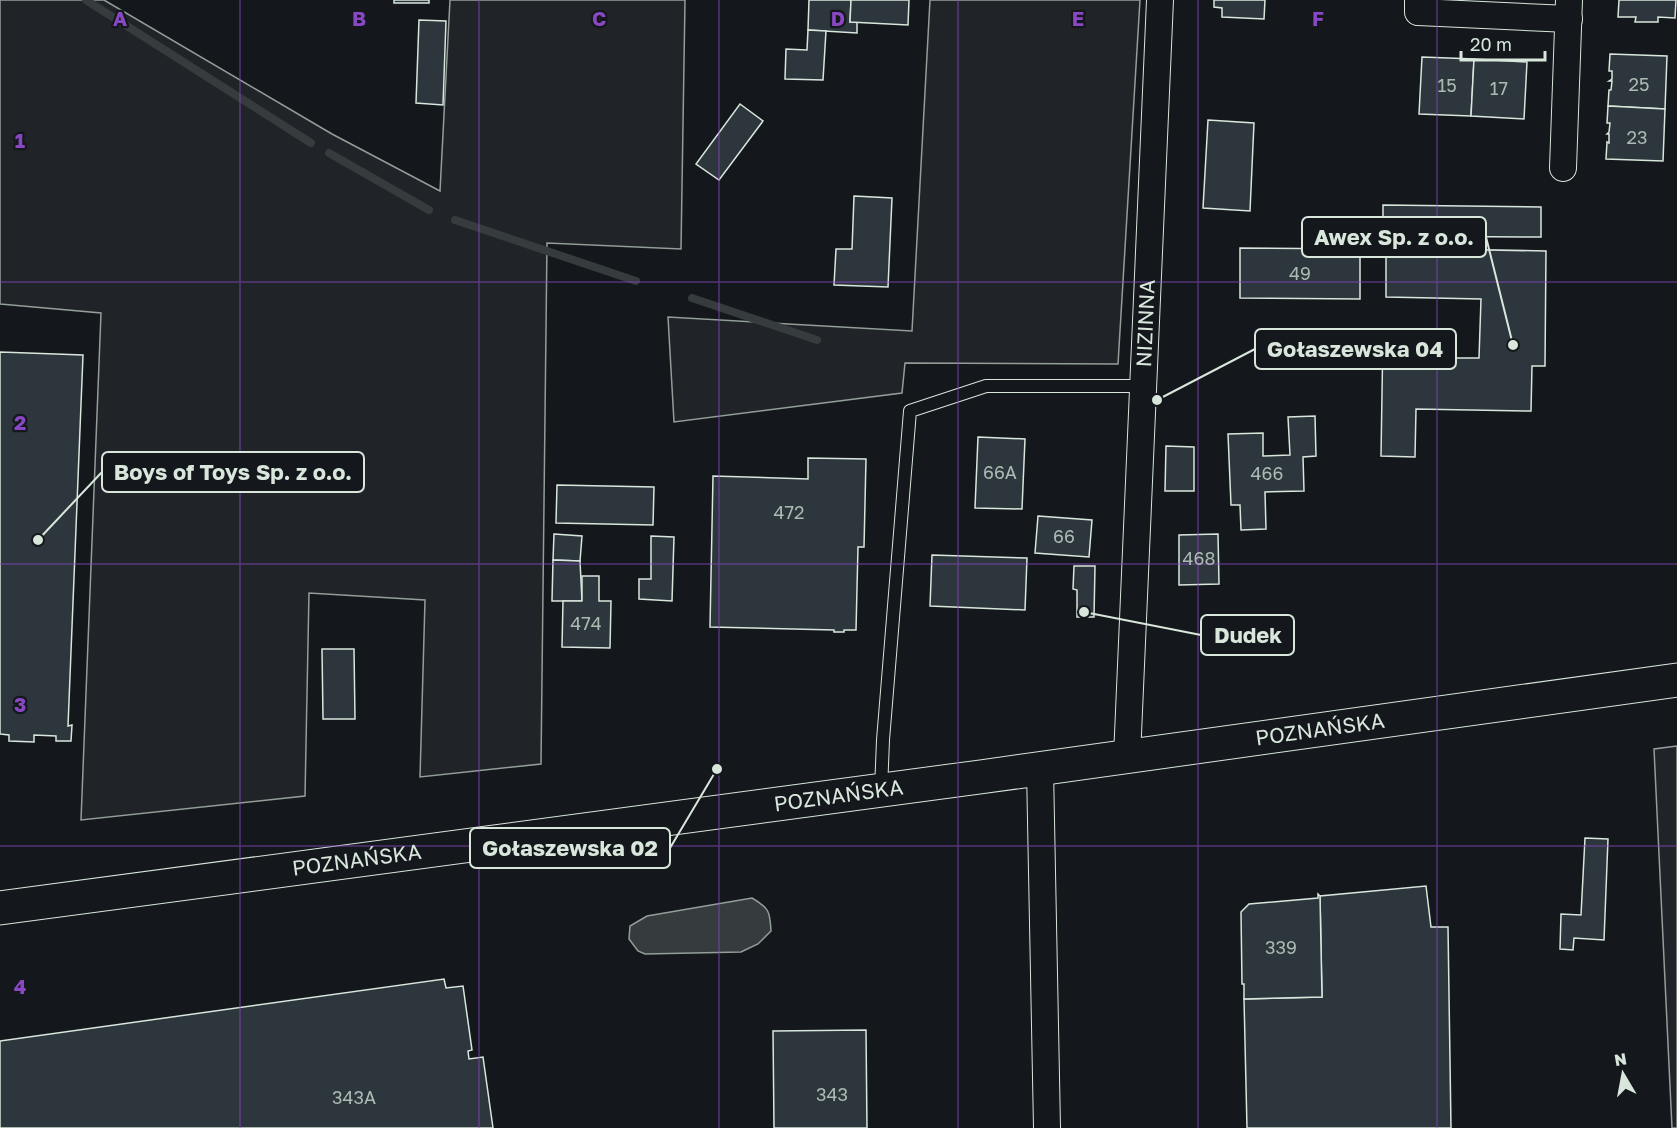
<svg xmlns="http://www.w3.org/2000/svg" width="1677" height="1128" viewBox="0 0 1677 1128" font-family="'Golos Text',sans-serif">
<style>
.green{fill:#202428;stroke:#939e99;stroke-width:1.5}
.water{fill:#363b3e;stroke:#939e99;stroke-width:1.5}
.lines{fill:none;stroke-linecap:round;stroke-linejoin:round}
.stream{stroke:#363b3e;stroke-width:8}
.building{fill:#2c363c;stroke:#d8e6dc;stroke-width:1.5}
.service-casing{stroke:#d8e6dc;stroke-width:14}
.minor-casing{stroke:#d8e6dc;stroke-width:28}
.primary-casing{stroke:#d8e6dc;stroke-width:35}
.service{stroke:#14181c;stroke-width:12}
.minor{stroke:#14181c;stroke-width:26}
.primary{stroke:#14181c;stroke-width:33}
.grid{fill:none;stroke:#8948c3;stroke-width:1.5;stroke-opacity:0.55}
.labels{text-anchor:middle;stroke-width:4.5;stroke-linejoin:round;paint-order:stroke}
.number-label{font-size:18px;fill:#adbab4}
.street-label{font-size:21px;fill:#d8e6dc;stroke:#14181c}
.grid-label{font-size:20px;text-anchor:middle;font-weight:bold;fill:#8948c3;stroke:#14181c;stroke-width:4.5;stroke-linejoin:round;paint-order:stroke}
.leader{fill:none;stroke:#d8e6dc;stroke-width:2}
.callout-dot{fill:#d8e6dc;stroke:#14181c;stroke-width:2}
.callout{fill:#14181c;stroke:#d8e6dc;stroke-width:2}
.callout-label{font-size:22px;text-anchor:middle;font-weight:bold;fill:#d8e6dc}
</style>
<rect width="100%" height="100%" fill="#14181c"/>
<g class="green">
<polygon points="0,0 104,0 332,134 440,191 450,0 685,0 681,249 547,243 541,764 420,777 425,600 309,593 305,796 81,820 101,313 0,304"/>
<polygon points="930,0 1140,0 1118,364 905,363 902,393 674,422 668,317 912,331"/>
<polygon points="1677,746 1677,1128 1672,1128 1654,749"/>
</g>
<path class="water" d="M752 898C769 908 770 911 771 931L758 944 741 952 645 954 638 951 629 939 630 926 647 916Z"/>
<g class="lines">
<g class="stream">
<polyline points="86,0 311,143"/>
<polyline points="329,153 429,210"/>
<polyline points="455,220 636,281"/>
<polyline points="692,298 817,340"/>
</g>
</g>
<g class="building">
<rect x="394" y="0" width="35" height="3"/>
<polygon points="809,0 851,0 850,22 857,22 857,33 808,30"/>
<polygon points="851,0 909,0 908,25 850,22"/>
<polygon points="1214,0 1265,0 1264,19 1222,17 1222,8 1214,7"/>
<polygon points="1619,0 1676,0 1675,18 1658,17 1658,22 1635,22 1636,17 1618,17"/>
<polygon points="419,20 446,21 443,105 416,103"/>
<polygon points="808,30 826,31 823,80 785,79 786,49 807,50"/>
<polygon points="1610,54 1667,56 1665,109 1608,106 1609,90 1611,90 1612,81 1609,81 1612,79 1612,71 1609,71"/>
<polygon points="1422,57 1474,59 1471,116 1419,114"/>
<polygon points="1474,59 1527,62 1524,119 1471,116"/>
<polygon points="740,104 763,121 719,180 696,164"/>
<polygon points="1608,106 1665,109 1663,161 1606,159 1607,142 1609,143 1609,134 1607,134 1609,132 1610,123 1607,123"/>
<polygon points="1208,120 1254,123 1250,211 1203,208"/>
<polygon points="854,196 892,198 888,287 834,285 836,249 852,249"/>
<polygon points="1383,205 1541,207 1541,237 1383,236"/>
<polygon points="1240,248 1360,249 1360,299 1240,298"/>
<polygon points="1386,248 1546,251 1545,366 1532,366 1531,411 1416,409 1415,457 1381,456 1383,332 1441,332 1440,358 1479,358 1481,299 1386,297"/>
<polygon points="0,352 83,355 68,726 72,725 71,741 56,741 56,736 34,735 34,742 9,741 9,735 0,734"/>
<polygon points="1315,416 1316,456 1303,457 1304,491 1265,492 1266,529 1241,530 1240,505 1231,505 1228,434 1263,433 1263,456 1290,455 1288,417"/>
<polygon points="978,437 1025,439 1022,509 975,508"/>
<polygon points="1166,446 1194,447 1194,491 1165,491"/>
<polygon points="808,458 866,459 864,547 858,547 856,630 844,630 844,632 834,632 834,630 710,627 713,476 808,479"/>
<polygon points="557,485 654,487 653,525 556,523"/>
<polygon points="1038,516 1092,520 1089,557 1035,553"/>
<polygon points="554,534 582,536 580,561 553,560"/>
<polygon points="1218,534 1219,584 1179,585 1179,535"/>
<polygon points="651,536 674,537 672,601 639,599 639,579 651,579"/>
<polygon points="932,555 1027,558 1025,610 930,606"/>
<polygon points="553,560 580,561 582,601 552,601"/>
<polygon points="1074,566 1095,566 1094,617 1077,617 1077,590 1073,589"/>
<polygon points="582,576 599,576 599,601 611,601 610,648 562,647 563,601 582,601"/>
<polygon points="322,649 354,649 355,719 323,719"/>
<polygon points="1585,838 1608,839 1604,940 1574,938 1573,950 1560,949 1561,914 1581,915"/>
<polygon points="1426,886 1431,927 1448,927 1451,1128 1247,1128 1244,999 1322,997 1320,896"/>
<polygon points="1318,894 1320,896 1322,997 1244,999 1244,984 1242,984 1241,912 1249,904 1318,898"/>
<polygon points="444,979 446,988 463,986 472,1050 468,1051 469,1059 483,1057 493,1128 0,1128 0,1041"/>
<polygon points="866,1030 867,1128 774,1128 773,1031"/>
</g>
<g class="lines">
<g class="service-casing">
<polyline id="service" points="881,790 883,740 910,411 986,386 1142,386"/>
</g>
<g class="minor-casing">
<g id="minor">
<polyline points="1418,0 1418,12 1569,19"/>
<polyline points="1563,168 1569,0"/>
<path id="s1" d="M1127 757 1160 0"/>
<polyline points="1040,769 1047,1128"/>
</g>
</g>
<g class="primary-casing">
<g id="primary">
<path id="s2" d="M0 908 980 777 1677 680"/>
</g>
</g>
<use href="#service" class="service"/>
<use href="#minor" class="minor"/>
<use href="#primary" class="primary"/>
</g>
<path class="grid" d="M240 0V1128M479 0V1128M719 0V1128M958 0V1128M1198 0V1128M1437 0V1128M0 282H1677M0 564H1677M0 846H1677"/>
<g class="labels">
<g class="number-label">
<text x="1639" y="91">25</text>
<text x="1447" y="92">15</text>
<text x="1499" y="95">17</text>
<text x="1637" y="144">23</text>
<text x="1300" y="280">49</text>
<text x="1000" y="479">66A</text>
<text x="1267" y="480">466</text>
<text x="789" y="519">472</text>
<text x="1064" y="543">66</text>
<text x="1199" y="565">468</text>
<text x="586" y="630">474</text>
<text x="1281" y="954">339</text>
<text x="832" y="1101">343</text>
<text x="354" y="1104">343A</text>
</g>
<g class="street-label">
<text dy="7" stroke="none"><textPath href="#s1" startOffset="434">NIZINNA</textPath></text>
<text dy="7" stroke="none"><textPath href="#s2" startOffset="1332">POZNAŃSKA</textPath></text>
<text dy="7" stroke="none"><textPath href="#s2" startOffset="846">POZNAŃSKA</textPath></text>
<text dy="7" stroke="none"><textPath href="#s2" startOffset="360">POZNAŃSKA</textPath></text>
</g>
</g>
<g class="grid-label">
<text x="120" y="26">A</text>
<text x="359" y="26">B</text>
<text x="599" y="26">C</text>
<text x="838" y="26">D</text>
<text x="1078" y="26">E</text>
<text x="1318" y="26">F</text>
<text x="20" y="148">1</text>
<text x="20" y="430">2</text>
<text x="20" y="712">3</text>
<text x="20" y="994">4</text>
</g>
<path class="leader" d="M1513 345L1486 237M1157 400L1255 349M38 540L102 472M1084 612L1201 635M717 769L670 848"/>
<g class="callout-dot">
<circle cx="1513" cy="345" r="6"/>
<circle cx="1157" cy="400" r="6"/>
<circle cx="38" cy="540" r="6"/>
<circle cx="1084" cy="612" r="6"/>
<circle cx="717" cy="769" r="6"/>
</g>
<g class="callout">
<rect x="1302" y="217" width="184" height="40" rx="6"/>
<rect x="1255" y="329" width="201" height="40" rx="6"/>
<rect x="102" y="452" width="262" height="40" rx="6"/>
<rect x="1201" y="615" width="93" height="40" rx="6"/>
<rect x="470" y="828" width="200" height="40" rx="6"/>
</g>
<g class="callout-label">
<text x="1394" y="245">Awex Sp. z o.o.</text>
<text x="1355" y="357">Gołaszewska 04</text>
<text x="233" y="480">Boys of Toys Sp. z o.o.</text>
<text x="1248" y="643">Dudek</text>
<text x="570" y="856">Gołaszewska 02</text>
</g>
<g transform="translate(1623 1074) rotate(350)" stroke="#14181c" stroke-width="4.5" paint-order="stroke">
<path d="M0-4.5L10 22L0 15L-10 22Z" fill="#d8e6dc"/>
<text y="-9" font-size="16" font-weight="bold" text-anchor="middle" fill="#d8e6dc">N</text>
</g>
<path d="M1461 51v9h84v-9" fill="none" stroke="#d8e6dc" stroke-width="3"/>
<text x="1470" y="51" font-size="18" fill="#d8e6dc" stroke="#14181c" stroke-width="4.5" paint-order="stroke">20 m</text>
</svg>
